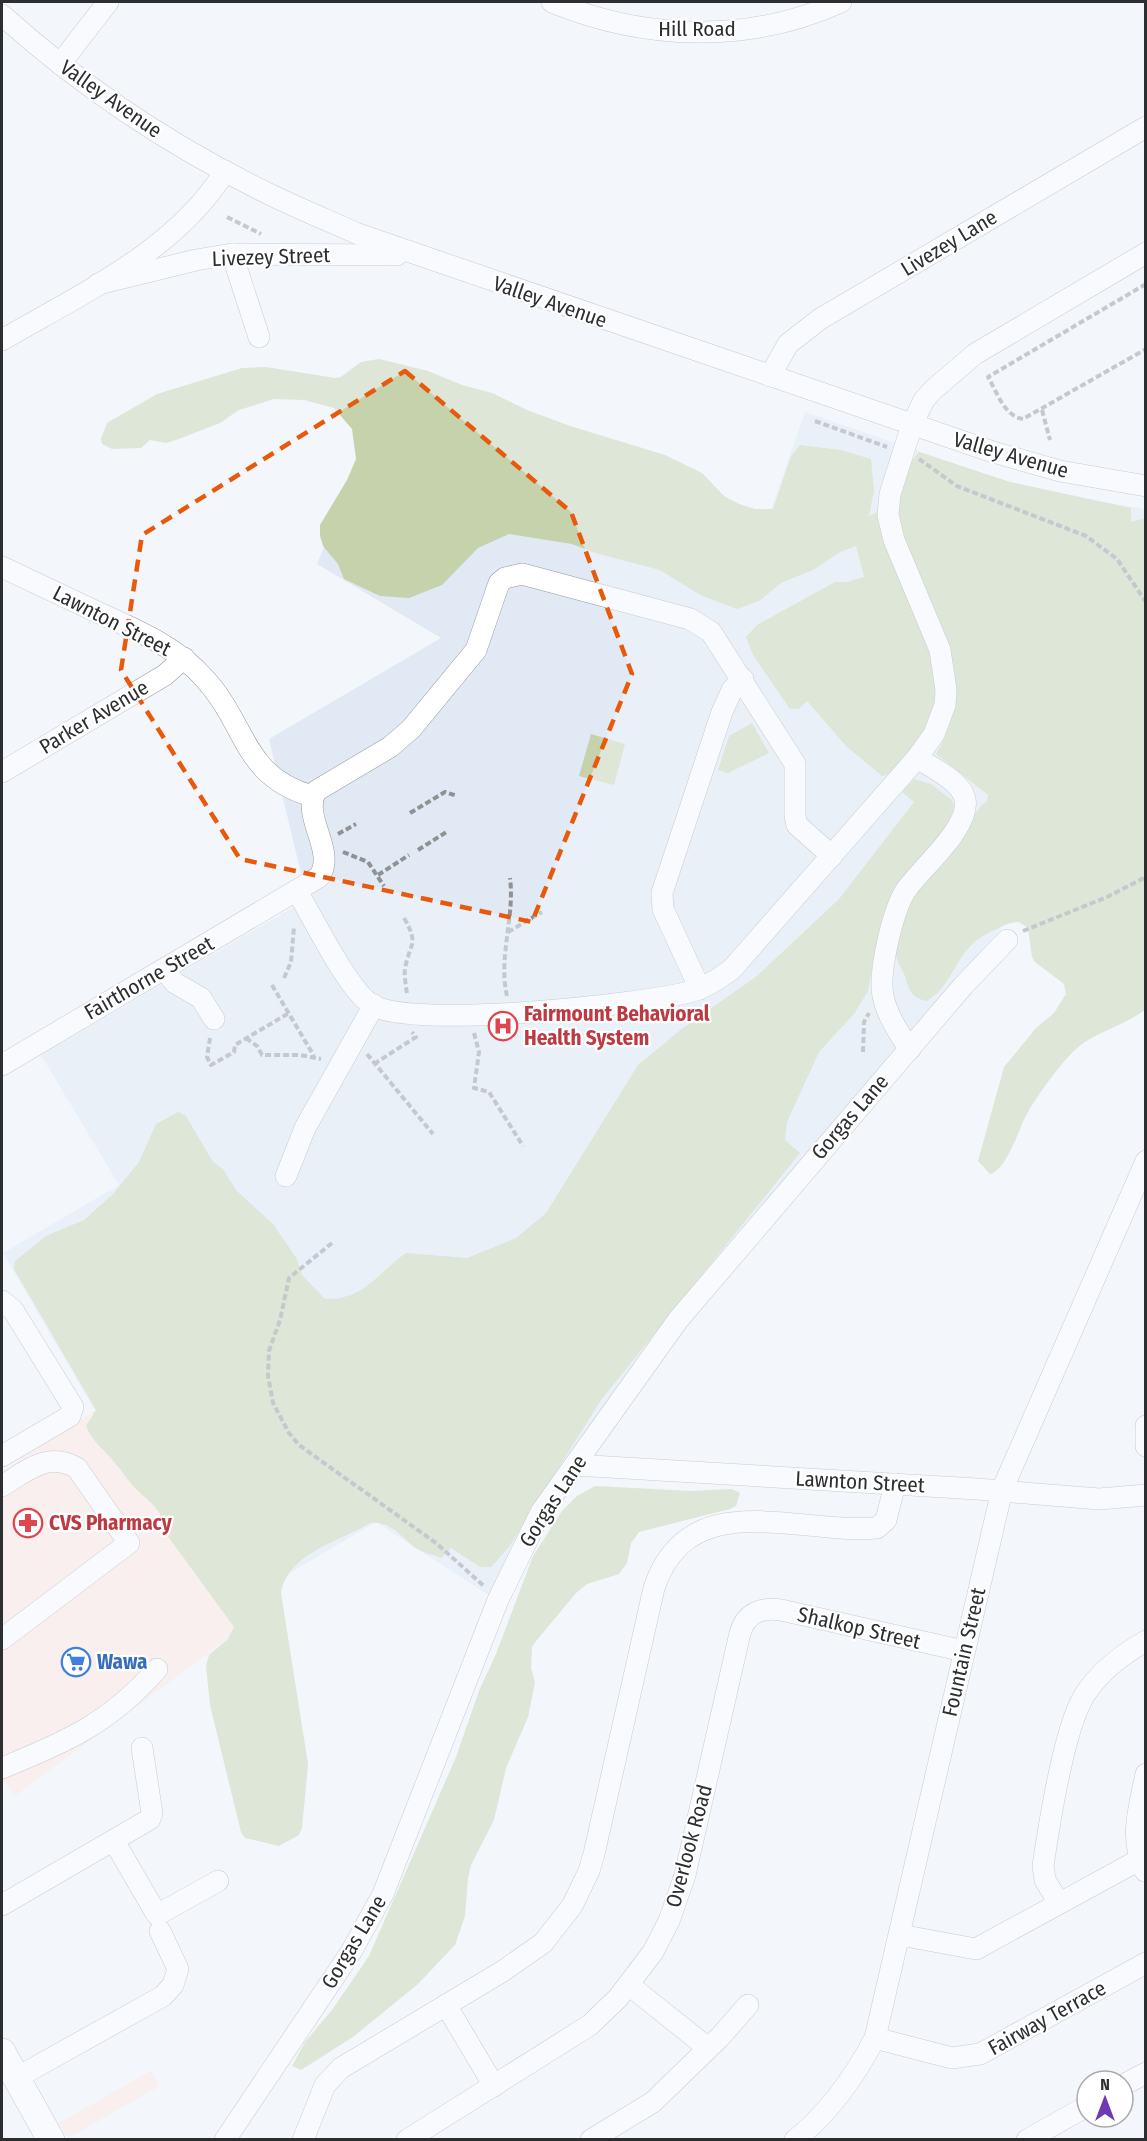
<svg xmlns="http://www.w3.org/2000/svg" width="1147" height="2141" viewBox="0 0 1147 2141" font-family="'Fira Sans Condensed',sans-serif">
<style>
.commercial{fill:#ffe6dd}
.built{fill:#e1e9f4}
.green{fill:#c5d2ac}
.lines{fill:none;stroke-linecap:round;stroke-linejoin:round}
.minor-casing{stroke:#979a9e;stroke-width:22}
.major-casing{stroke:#979a9e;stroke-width:28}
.path{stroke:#8f9194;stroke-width:4;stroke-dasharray:6 3;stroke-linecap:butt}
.minor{stroke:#fff;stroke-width:21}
.major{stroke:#fff;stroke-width:27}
.marked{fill:none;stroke:#e8590c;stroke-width:4.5;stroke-dasharray:12 8;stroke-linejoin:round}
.labels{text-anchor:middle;stroke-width:4.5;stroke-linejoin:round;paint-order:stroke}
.street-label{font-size:21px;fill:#2d2e30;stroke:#fff}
.health-label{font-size:21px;font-weight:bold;fill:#be3a42;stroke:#fff;text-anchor:start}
.shop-label{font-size:21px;font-weight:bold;fill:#366cbe;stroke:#fff;text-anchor:start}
</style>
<rect width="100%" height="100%" fill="#f3f6fb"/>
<g class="commercial">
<polygon points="130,1388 270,1608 15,1796 5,1782 2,1784 2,1471"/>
<polygon points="151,2071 160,2086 68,2138 59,2123"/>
</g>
<polygon class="built" points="805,412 1000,479 1062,495 1145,509 1145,819 996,922 1002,927 663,1321 570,1454 490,1596 376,1522 266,1587 130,1388 94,1409 3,1253 119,1185 41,1055 307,899 269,739 441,638 317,564 369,439 767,522"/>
<g class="green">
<path d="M379 359 428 371 462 385 492 393 527 410 570 426 665 455 702 473 724 496 739 504 755 509H773L791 456 800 445 841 450 871 459 874 490 869 516 877 512C889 572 947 650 933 708 930 725 919 739 908 752 901 760 893 776 882 776L847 747 807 701 799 709H790L753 655 746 637 757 625 835 582H847L864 577 856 546 840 552 815 569 781 583 759 601 737 609 700 595 660 570 595 553 572 544 509 534 478 548 442 585 409 598 380 596 344 579 338 564 323 546 320 536V525L347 480 356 459 352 429 334 408 304 400 274 399 239 410 220 423 176 440 166 443 150 440 141 448 112 449 102 444 101 439 107 423 157 394 242 368 266 367 335 378 341 377 361 362Z"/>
<path d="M919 452 1010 482 1131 508V522L1146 518 1145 1010C1127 1023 1107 1029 1088 1040 1068 1051 1040 1092 1028 1112 1019 1127 1007 1170 990 1174L978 1161 1004 1067 1036 1028 1054 1013 1066 994 1064 984 1035 962 1032 957 1028 928 1019 922C1011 922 1004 925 997 929 952 947 959 981 927 1001 912 999 908 988 905 976 902 969 897 962 896 955 888 915 937 866 960 837 969 826 976 808 987 801L988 795 936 754C989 666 920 602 898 518 898 497 904 468 919 452Z"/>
<polygon points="752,723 769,753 728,773 718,770 729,736"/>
<polygon points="591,734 625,744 614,785 579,776"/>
<path d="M914 779 931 784 952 800 954 806 951 822 898 887 878 936 868 991 854 1014 819 1052 787 1122 785 1140 800 1153 601 1400 509 1547 491 1567H480L451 1548 441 1558C435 1555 428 1554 423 1552 403 1543 395 1520 370 1523 339 1542 288 1553 281 1593L308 1764 302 1828 299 1835 279 1846 245 1838 241 1832 210 1705 206 1666 209 1655 228 1639 234 1627 167 1535C163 1512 155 1506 139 1492 130 1484 123 1472 115 1463 104 1449 93 1443 86 1426L96 1410 14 1269 15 1261 46 1236 84 1220 113 1194 139 1162 156 1124 178 1112 186 1116 213 1162 223 1169 236 1190 273 1224 297 1259 302 1275 325 1299C365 1300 377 1273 406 1253L467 1258 516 1238 546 1213 638 1065 683 1028 757 976 839 899 914 802 902 792Z"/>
<polygon points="595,1486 691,1491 732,1489 740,1493 736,1506 730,1509 639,1532 631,1543 627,1563 619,1574 587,1584 576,1593 532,1646 531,1668 535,1682 528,1717 506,1768 494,1820 471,1865 468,1878 465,1916 455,1945 418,1984 353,2037 301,2070 292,2066 305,2042 332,2010 369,1956 456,1757 479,1691 496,1654 533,1556 562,1511 577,1496"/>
</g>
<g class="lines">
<g class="minor-casing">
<g id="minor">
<path d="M552 2C644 40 749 44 841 2"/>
<path d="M2 15C82 87 174 148 271 195 300 209 329 221 358 234L993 452 1060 471 1146 486"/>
<polyline points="60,64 108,2"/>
<polyline points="232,254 259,337"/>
<polyline points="98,284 196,260 232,254 397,255"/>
<path d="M2 340C79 295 177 250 225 171"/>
<polyline points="770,376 788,344 820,319 1146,127"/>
<path d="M2 567C33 582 65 597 97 612 136 630 176 646 205 679 247 725 243 777 312 796"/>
<polyline points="2,772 165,675 184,658"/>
<path d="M297 891C313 918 348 990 372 1005 414 1029 641 1005 693 991 707 987 720 978 732 969L917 758 934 734 945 705 946 690 940 650 894 540 888 515 890 494 912 425 924 400 933 390 975 354 1146 253"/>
<polyline points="164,970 175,983 201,998 214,1019"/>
<polyline points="700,989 663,909 662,893 722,712 732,690 743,679"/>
<path d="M910 1049C899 1034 887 1016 883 996 878 972 893 910 906 890 921 868 971 827 965 799 961 781 931 767 917 758"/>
<path d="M2 1065 319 877C337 851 301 817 316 791L390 747 411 729 476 650 499 583 505 578 522 574 690 619 711 632 795 764V816L797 825 832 856"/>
<polyline points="286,1176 305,1128 374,1005"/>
<polyline points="2,1301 13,1310 73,1407 70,1416 2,1456"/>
<polyline points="1146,1426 1146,1446"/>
<polyline points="575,1465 977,1489 1099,1499 1146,1495"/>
<path d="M2 1486C26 1471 48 1451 77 1468L129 1543 2 1639"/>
<path d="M2 1768C66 1742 110 1723 157 1669"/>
<polyline points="114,1841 157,1915 218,1881"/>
<path d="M1145 1871C1129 1839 1139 1808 1146 1774"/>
<path d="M1059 1903 1045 1880 1043 1866C1049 1825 1064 1729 1084 1696 1099 1672 1121 1655 1146 1641"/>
<polyline points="2,1905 150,1819 152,1813 142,1748"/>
<polyline points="900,1935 976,1949 1139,1860"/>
<polyline points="629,1985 708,2048"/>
<polyline points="446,2005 494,2086"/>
<polyline points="875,2038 952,2058 980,2054 1146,1963"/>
<polyline points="16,2078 163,1996 173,1985 178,1969 160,1931"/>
<polyline points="1123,2085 1146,2073"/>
<polyline points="225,2140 351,1952 383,1894 498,1600 541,1512 678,1320 963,986 1007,940"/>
<path d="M303 2140 325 2085 341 2068 503 1971 543 1943 572 1906 589 1871 594 1854 654 1588C689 1484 797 1535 877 1528L886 1520 895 1484"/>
<path d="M407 2140 590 2025 618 1998 653 1952 669 1921 685 1875 740 1633C746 1613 761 1607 781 1610L964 1651"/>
<polyline points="591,2140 653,2102 720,2037 748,2005"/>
<path d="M795 2140C829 2113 855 2076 875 2038L1002 1490 1146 1161"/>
<polyline points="1027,2140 1087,2106"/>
</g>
</g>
<g class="major-casing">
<polyline id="major" points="2,2052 51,2140"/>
</g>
<g class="path">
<polyline points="227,217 261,234"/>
<path d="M1146 284 988 377C997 392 1004 416 1023 419L1146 349"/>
<polyline points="1042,410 1050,440"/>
<polyline points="815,421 887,447"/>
<polyline points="919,459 957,486 1086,536 1117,559 1146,602"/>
<polyline points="410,813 445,792 457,796"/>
<polyline points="338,834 356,824"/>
<polyline points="418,850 448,831"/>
<polyline points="343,852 368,862 384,886"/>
<polyline points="378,875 409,855"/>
<path d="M404 918C420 945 409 944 405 969 404 976 406 986 407 994"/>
<polyline points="1023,931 1107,897 1146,877"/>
<polyline points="508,932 542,912"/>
<polyline points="284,978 291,962 294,927"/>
<polyline points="272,985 314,1056"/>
<path d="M507 996C498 957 515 917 510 878"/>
<polyline points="474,1033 479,1052 474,1088 489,1092 523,1146"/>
<polyline points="210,1038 207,1057 211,1065 234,1052 235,1045 289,1013"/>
<polyline points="246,1038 257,1046 262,1055 300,1055 321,1059"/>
<polyline points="863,1052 864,1022 869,1013"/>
<polyline points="367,1054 433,1134"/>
<polyline points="374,1064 416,1037 412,1032"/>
<polyline points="332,1243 289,1278 280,1320 269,1351 268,1376 273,1403 289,1433 299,1445 436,1543 484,1586"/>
</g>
<use href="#minor" class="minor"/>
<use href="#major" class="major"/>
</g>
<path d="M0 0H1147V2141H0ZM405 371 571 512 632 674 532 922 240 859 121 670 142 535Z" fill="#f3f6fb" fill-opacity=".55" fill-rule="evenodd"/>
<path class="marked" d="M405 371 571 512 632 674 532 922 240 859 121 670 142 535Z"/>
<defs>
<g id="hospital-ring" transform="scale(1.5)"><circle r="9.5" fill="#fff" stroke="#e0444e" stroke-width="1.5"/><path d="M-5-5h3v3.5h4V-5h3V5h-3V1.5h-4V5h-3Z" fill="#e0444e"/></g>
<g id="pharmacy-ring" transform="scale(1.5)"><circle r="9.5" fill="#fff" stroke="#e0444e" stroke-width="1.5"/><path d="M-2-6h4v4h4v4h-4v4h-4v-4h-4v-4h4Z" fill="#e0444e"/></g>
<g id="supermarket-ring" transform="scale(1.5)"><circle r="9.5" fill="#fff" stroke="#3f7fe0" stroke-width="1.5"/><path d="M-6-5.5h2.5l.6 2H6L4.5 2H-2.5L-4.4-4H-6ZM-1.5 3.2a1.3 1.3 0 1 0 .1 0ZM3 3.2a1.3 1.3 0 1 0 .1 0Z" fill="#3f7fe0"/></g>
</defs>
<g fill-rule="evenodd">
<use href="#hospital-ring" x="503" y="1026"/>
<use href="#pharmacy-ring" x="28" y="1523"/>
<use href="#supermarket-ring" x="76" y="1662"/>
</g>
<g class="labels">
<g class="street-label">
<text x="697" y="36">Hill Road</text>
<text transform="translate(111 99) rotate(35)" y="7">Valley Avenue</text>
<text transform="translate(949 243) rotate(-31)" y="7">Livezey Lane</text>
<text transform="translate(271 257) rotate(-2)" y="7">Livezey Street</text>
<text transform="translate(550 302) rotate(19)" y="7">Valley Avenue</text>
<text transform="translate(1011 455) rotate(16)" y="7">Valley Avenue</text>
<text transform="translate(112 621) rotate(27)" y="7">Lawnton Street</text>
<text transform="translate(94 717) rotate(-31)" y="7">Parker Avenue</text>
<text transform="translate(149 978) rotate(-30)" y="7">Fairthorne Street</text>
<text transform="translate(850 1117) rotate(-49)" y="7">Gorgas Lane</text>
<text transform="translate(860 1482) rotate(3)" y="7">Lawnton Street</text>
<text transform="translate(553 1501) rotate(-57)" y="7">Gorgas Lane</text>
<text transform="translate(859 1628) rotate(13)" y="7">Shalkop Street</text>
<text transform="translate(964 1652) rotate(-77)" y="7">Fountain Street</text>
<text transform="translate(689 1846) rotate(-75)" y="7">Overlook Road</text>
<text transform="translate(354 1942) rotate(-59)" y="7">Gorgas Lane</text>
<text transform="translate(1047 2018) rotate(-29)" y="7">Fairway Terrace</text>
</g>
<g class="health-label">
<text x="524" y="1021">Fairmount Behavioral<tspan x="524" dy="24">Health System</tspan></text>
<text x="49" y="1530">CVS Pharmacy</text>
</g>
<g class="shop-label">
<text x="97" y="1669">Wawa</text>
</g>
</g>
<rect width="1147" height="2141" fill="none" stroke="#2d2e30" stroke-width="6"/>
<g transform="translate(1105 2099)"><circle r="28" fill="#ffffff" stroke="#ababac" stroke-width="1.5"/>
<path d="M0-4.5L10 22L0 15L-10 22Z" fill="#6d3ab2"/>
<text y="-9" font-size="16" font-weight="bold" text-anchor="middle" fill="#2d2e30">N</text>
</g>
</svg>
